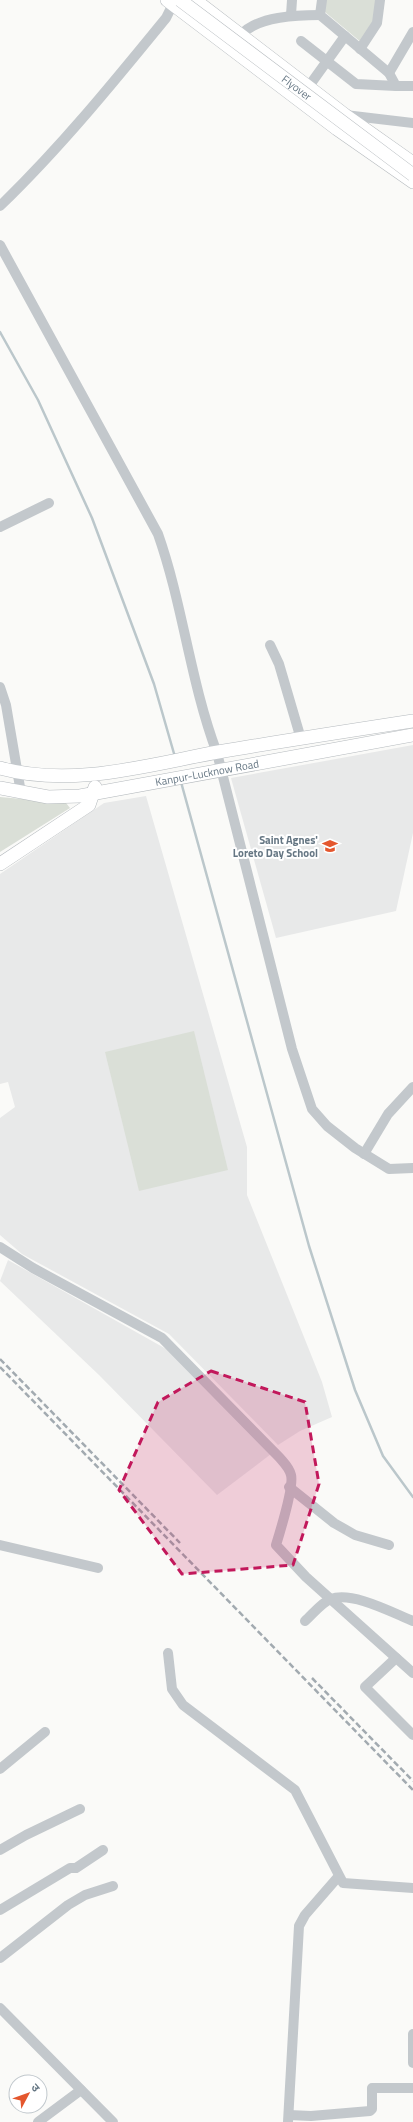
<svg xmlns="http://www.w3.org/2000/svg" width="413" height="2122" viewBox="0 0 413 2122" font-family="'Titillium Web','Noto Sans Devanagari',sans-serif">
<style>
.built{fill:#e8e9e9}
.green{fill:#dadfd7}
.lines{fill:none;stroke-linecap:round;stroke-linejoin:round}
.stream{stroke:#bbc7cb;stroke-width:2.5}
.major-casing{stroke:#b5babe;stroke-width:14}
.minor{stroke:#c3c8cc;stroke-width:10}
.major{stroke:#fff;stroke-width:13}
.rail{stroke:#a2aab0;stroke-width:2.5;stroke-dasharray:6 3;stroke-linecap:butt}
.major-bridge-casing{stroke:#b5babe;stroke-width:14;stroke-linecap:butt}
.major-bridge{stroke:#fff;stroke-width:13}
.marked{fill:#c2185b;fill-opacity:0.2;stroke:#c2185b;stroke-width:3;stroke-dasharray:8 5;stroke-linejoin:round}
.labels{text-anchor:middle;stroke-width:4;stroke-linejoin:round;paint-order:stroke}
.street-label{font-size:11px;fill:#657683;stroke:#fff}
.poi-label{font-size:11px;font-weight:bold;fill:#657683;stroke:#fff;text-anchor:end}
</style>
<rect width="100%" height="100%" fill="#fafaf8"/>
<g class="built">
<polygon points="413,745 413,833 396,911 276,938 231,778"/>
<polygon points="146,796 247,1147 247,1195 322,1382 332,1417 300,1431 278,1445 169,1334 22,1254 0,1235 0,1118 15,1107 8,1082 0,1084 0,874 104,803"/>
<polygon points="8,1260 168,1350 271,1454 217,1495 99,1375 0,1281"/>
</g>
<g class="green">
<polygon points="326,0 377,0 374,23 362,43 325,12"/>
<polygon points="0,797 66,803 70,808 0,852"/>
<polygon points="194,1031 228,1170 139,1191 105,1052"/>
</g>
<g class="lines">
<g class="stream">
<polyline points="0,332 38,400 92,518 154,684 175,757"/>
<polyline points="181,782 309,1246 355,1390 383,1456 413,1497"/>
</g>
<g class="major-casing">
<g id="major">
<polyline points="167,0 337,129 413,182"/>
<polyline points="195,0 345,115 413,163"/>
<path d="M0 768C72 788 147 765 218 752 283 741 348 731 413 721"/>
<path id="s1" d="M0 788 48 797 80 796 413 735"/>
<polyline points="0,864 89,805 95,787"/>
</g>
</g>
<g class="minor">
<polyline points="322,0 320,15 389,73 396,86 413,86"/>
<polyline points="291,15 292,0"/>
<path d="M241 35C257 16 297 15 320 15"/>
<polyline points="301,41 356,84 396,86"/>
<polyline points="360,49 377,23 380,0"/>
<polyline points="389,73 413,32"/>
<polyline points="304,93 345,36"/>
<polyline points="345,115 413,123"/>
<path d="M0 206C60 148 113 83 166 18L175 0"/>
<path d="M0 245 158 534C183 605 190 681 217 753L292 1049 312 1109 327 1126 355 1148 389 1169 413 1168"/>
<polyline points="0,527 49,503"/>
<polyline points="270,645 279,664 301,739"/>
<polyline points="0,687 6,705 21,793"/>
<polyline points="364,1154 388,1114 413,1087"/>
<path d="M0 1247 33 1268 162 1338 279 1457C284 1463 289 1467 291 1475 294 1486 280 1532 276 1545L306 1577 413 1673"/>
<polyline points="289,1487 334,1523 355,1535 389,1545"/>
<polyline points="0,1545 98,1568"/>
<path d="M305 1621C312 1615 322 1602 331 1599 352 1591 393 1613 413 1621"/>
<polyline points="168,1653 172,1689 183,1705 295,1790 343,1883 413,1888"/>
<polyline points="396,1658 365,1687 413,1735"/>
<polyline points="0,1769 45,1732"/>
<polyline points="0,1850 26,1835 80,1809"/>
<polyline points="0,1910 70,1868 76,1868 103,1850"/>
<polyline points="0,1958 68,1905 85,1895 113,1886"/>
<polyline points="0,2008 113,2122"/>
<polyline points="413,2034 413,2063"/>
<polyline points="289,2115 311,2116 370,2111 372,2109 372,2088 413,2088"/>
<polyline points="38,2122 81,2090"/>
<polyline points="288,2122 299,1926 305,1915 338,1877"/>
</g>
<use href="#major" class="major"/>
<g class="rail">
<polyline points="0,1359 180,1543"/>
<polyline points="0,1367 413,1790"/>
<polyline points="312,1678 413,1781"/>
</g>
<g class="major-bridge-casing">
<g id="major-bridge">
<path id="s2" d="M180 0 413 175"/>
</g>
</g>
<use href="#major-bridge" class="major-bridge"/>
</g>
<path class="marked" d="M211 1371 305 1402 319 1484 293 1565 182 1574 119 1490 158 1402Z"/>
<defs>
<g id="school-bare" transform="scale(1.2)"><path d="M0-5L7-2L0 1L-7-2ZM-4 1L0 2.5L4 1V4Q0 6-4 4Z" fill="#e4572e" stroke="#fff" stroke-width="2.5" paint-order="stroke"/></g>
</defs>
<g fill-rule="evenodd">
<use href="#school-bare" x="330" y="846"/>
</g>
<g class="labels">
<g class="street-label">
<text dy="4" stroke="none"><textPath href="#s2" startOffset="146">Flyover</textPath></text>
<text dy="4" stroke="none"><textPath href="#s1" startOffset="210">Kanpur-Lucknow Road</textPath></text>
</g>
<g class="poi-label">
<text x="318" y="844">Saint Agnes'<tspan x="318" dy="13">Loreto Day School</tspan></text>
</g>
</g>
<g transform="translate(28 2094) rotate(49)"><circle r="19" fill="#ffffff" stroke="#c1c8cd"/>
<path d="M0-3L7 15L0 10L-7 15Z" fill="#e4572e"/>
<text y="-6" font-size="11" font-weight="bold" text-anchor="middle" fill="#657683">उ</text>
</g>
</svg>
